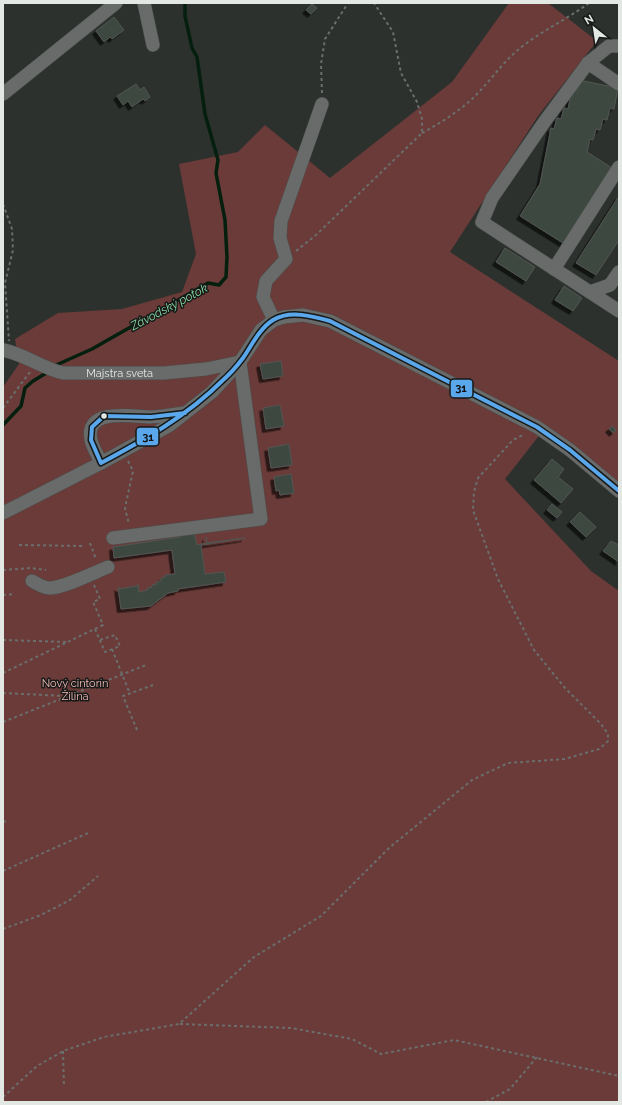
<svg xmlns="http://www.w3.org/2000/svg" width="622" height="1105" viewBox="0 0 622 1105" font-family="Raleway,sans-serif">
<style>
.green{fill:#6a3b38}
.lines{fill:none;stroke-linecap:round;stroke-linejoin:round}
.stream{stroke:#051f0f;stroke-width:3.5}
.building{fill:#3d4841;stroke:#525553;filter:url(#shadow)}
.minor-casing{stroke:#4b4e4c;stroke-width:14}
.path{stroke:#6b6e6c;stroke-width:2;stroke-dasharray:3 3;stroke-linecap:butt}
.minor{stroke:#686b69;stroke-width:13}
.bus-1-casing{stroke:#161917;stroke-width:7}
.bus-1{stroke:#5aa8eb;stroke-width:4}
.bus-dot{fill:#e4e8e5;stroke:#161917;stroke-width:1.5}
.labels{text-anchor:middle;stroke-width:3;stroke-linejoin:round;paint-order:stroke}
.street-label{font-size:11px;fill:#e4e8e5;stroke:#161917}
.park-label{font-size:11px;fill:#f5bcb7;stroke:#161917}
.water-label{font-size:12px;font-style:italic;fill:#8adca6;stroke:#161917}
.line-badge{stroke:#161917;stroke-width:1.5}
.pale-badge-label{font-size:11px;text-anchor:middle;font-weight:bold;fill:#111}
</style>
<defs>
<filter id="shadow"><feDropShadow dx="-3.5" dy="3.5" stdDeviation="0" flood-color="#0009"/></filter>
</defs>
<rect width="100%" height="100%" fill="#2d312e"/>
<polygon class="green" points="509,3 548,3 597,41 538,116 450,252 619,361 619,485 542,432 505,479 591,571 619,591 619,1102 3,1102 3,387 19,364 15,339 58,313 122,309 182,292 196,254 179,164 238,152 265,125 330,178 452,82"/>
<g class="lines">
<g class="stream">
<polyline points="54,366 92,349 208,283 219,285 226,277 227,257 225,220 216,173 218,160 205,114 197,57 192,48 185,16 185,3"/>
<polyline points="3,425 21,406 25,388 33,381 48,372"/>
</g>
</g>
<g class="building">
<polygon points="312,4 317,8 311,14 306,10"/>
<polygon points="114,17 124,30 112,39 110,37 104,42 96,31"/>
<polygon points="579,80 618,88 614,109 610,108 607,120 603,119 600,130 596,129 593,140 590,139 587,152 612,168 563,243 520,216 540,184 551,128 554,129 557,118 561,119 564,108 568,109 572,90 577,90"/>
<polygon points="136,84 140,90 144,87 150,97 145,101 143,99 132,107 128,101 123,105 117,96"/>
<polygon points="619,196 619,240 596,275 576,263"/>
<polygon points="505,248 535,267 526,281 496,262"/>
<polygon points="564,286 582,298 573,311 555,300"/>
<polygon points="281,361 283,376 263,379 260,364"/>
<polygon points="280,405 284,426 266,429 263,408"/>
<polygon points="612,426 616,430 613,433 609,429"/>
<polygon points="289,444 292,465 271,468 268,448"/>
<polygon points="552,459 564,469 558,477 573,489 561,503 534,480"/>
<polygon points="291,474 294,493 280,495 279,490 276,491 274,477"/>
<polygon points="552,504 562,512 557,518 547,510"/>
<polygon points="580,512 596,527 586,537 570,522"/>
<polygon points="194,532 197,545 207,543 206,537 207,543 245,538 201,545 205,574 224,572 226,582 178,589 178,591 168,593 151,606 121,609 118,587 119,589 137,586 138,584 139,592 148,590 147,588 152,587 152,585 157,584 156,582 161,581 161,578 165,577 165,575 175,574 172,550 114,558 113,547 180,537 185,534 186,536 190,533 190,535"/>
<polygon points="611,541 619,545 619,562 603,551"/>
</g>
<g class="lines">
<g class="minor-casing">
<g id="minor">
<polyline points="144,3 153,45"/>
<polyline points="619,46 609,46 588,63 545,121 492,198 482,222 619,311"/>
<polyline points="588,63 619,84"/>
<polyline points="3,94 116,3"/>
<polyline points="554,269 619,167"/>
<polyline points="590,292 610,285 619,272"/>
<polyline points="274,320 263,297 266,281 286,259 280,238 281,221 322,104"/>
<path id="s1" d="M3 350C24 354 42 368 63 373H164L206 369 240 362 261 519 113 538"/>
<path d="M101 463C98 456 93 448 91 440 84 408 131 416 149 417 161 417 173 414 185 413"/>
<polyline points="3,513 101,463 170,425 212,392 240,362 261,330 274,320 284,317 303,315 330,321 537,427 570,450 619,491"/>
<path d="M32 581C38 584 43 588 49 588 64 588 93 573 108 567"/>
</g>
</g>
<g class="path">
<polyline points="322,93 321,64 325,39 348,3"/>
<path d="M422 133C439 124 456 113 471 100 488 84 501 64 519 49 541 31 566 20 589 3"/>
<polyline points="3,204 12,229 13,250 5,283 9,341"/>
<polyline points="296,251 316,235 422,133 422,119 417,102 401,73 393,32 374,3"/>
<polyline points="3,408 30,372"/>
<polyline points="128,461 133,471 125,508 129,524"/>
<polyline points="90,543 96,559"/>
<polyline points="19,545 84,546"/>
<polyline points="3,570 31,568 46,570"/>
<polyline points="3,595 14,594"/>
<polyline points="95,629 105,652 120,646 115,635 100,640"/>
<polyline points="3,640 68,642"/>
<polyline points="112,649 130,694"/>
<polyline points="3,673 103,625 93,602 100,599 94,585"/>
<polyline points="3,693 64,696"/>
<polyline points="3,722 146,665"/>
<polyline points="137,730 123,696 153,685"/>
<polyline points="3,821 7,822"/>
<polyline points="3,871 88,833"/>
<polyline points="3,929 41,915 70,900 98,876"/>
<polyline points="180,1024 291,1028 352,1039 381,1054 454,1040 619,1076"/>
<polyline points="63,1051 64,1087"/>
<polyline points="3,1097 37,1066 63,1051 104,1037 179,1024 254,957 321,916 389,848 472,780 508,763 565,759 599,749 608,741 608,734 601,724 565,688 534,650 498,579 473,510 474,492 478,478 513,440 525,434"/>
<polyline points="486,1102 510,1089 537,1057"/>
</g>
<use href="#minor" class="minor"/>
<g class="bus-1-casing">
<path id="bus-1" d="M185 413 151 417 104 416 92 427 91 440 101 463C144 440 187 416 222 381 230 374 237 366 243 358 252 345 259 329 273 320 290 310 312 316 330 321L537 427 570 450 619 491"/>
</g>
<use href="#bus-1" class="bus-1"/>
</g>
<circle class="bus-dot" cx="104" cy="416" r="3.5"/>
<g class="labels">
<g class="street-label">
<text dy="4" stroke="none"><textPath href="#s1" startOffset="121">Majstra sveta</textPath></text>
</g>
<g class="park-label">
<text x="75" y="687">Nový cintorín<tspan x="75" dy="13">Žilina</tspan></text>
</g>
<g class="water-label">
<text transform="translate(169 307) rotate(-28)" y="4">Závodský potok</text>
</g>
</g>
<g class="line-badge">
<rect x="450" y="379" width="23" height="19" rx="4" fill="#5aa8eb"/>
<rect x="136" y="427" width="23" height="19" rx="4" fill="#5aa8eb"/>
</g>
<g class="pale-badge-label">
<text x="461" y="392">31</text>
<text x="148" y="441">31</text>
</g>
<rect width="622" height="1105" fill="none" stroke="#e4e8e5" stroke-width="8"/>
<g transform="translate(594 28) rotate(330)" stroke="#161917" stroke-width="3" paint-order="stroke">
<path d="M0-3L7 15L0 10L-7 15Z" fill="#e4e8e5"/>
<text y="-6" font-size="11" font-weight="bold" text-anchor="middle" fill="#e4e8e5">N</text>
</g>
</svg>
